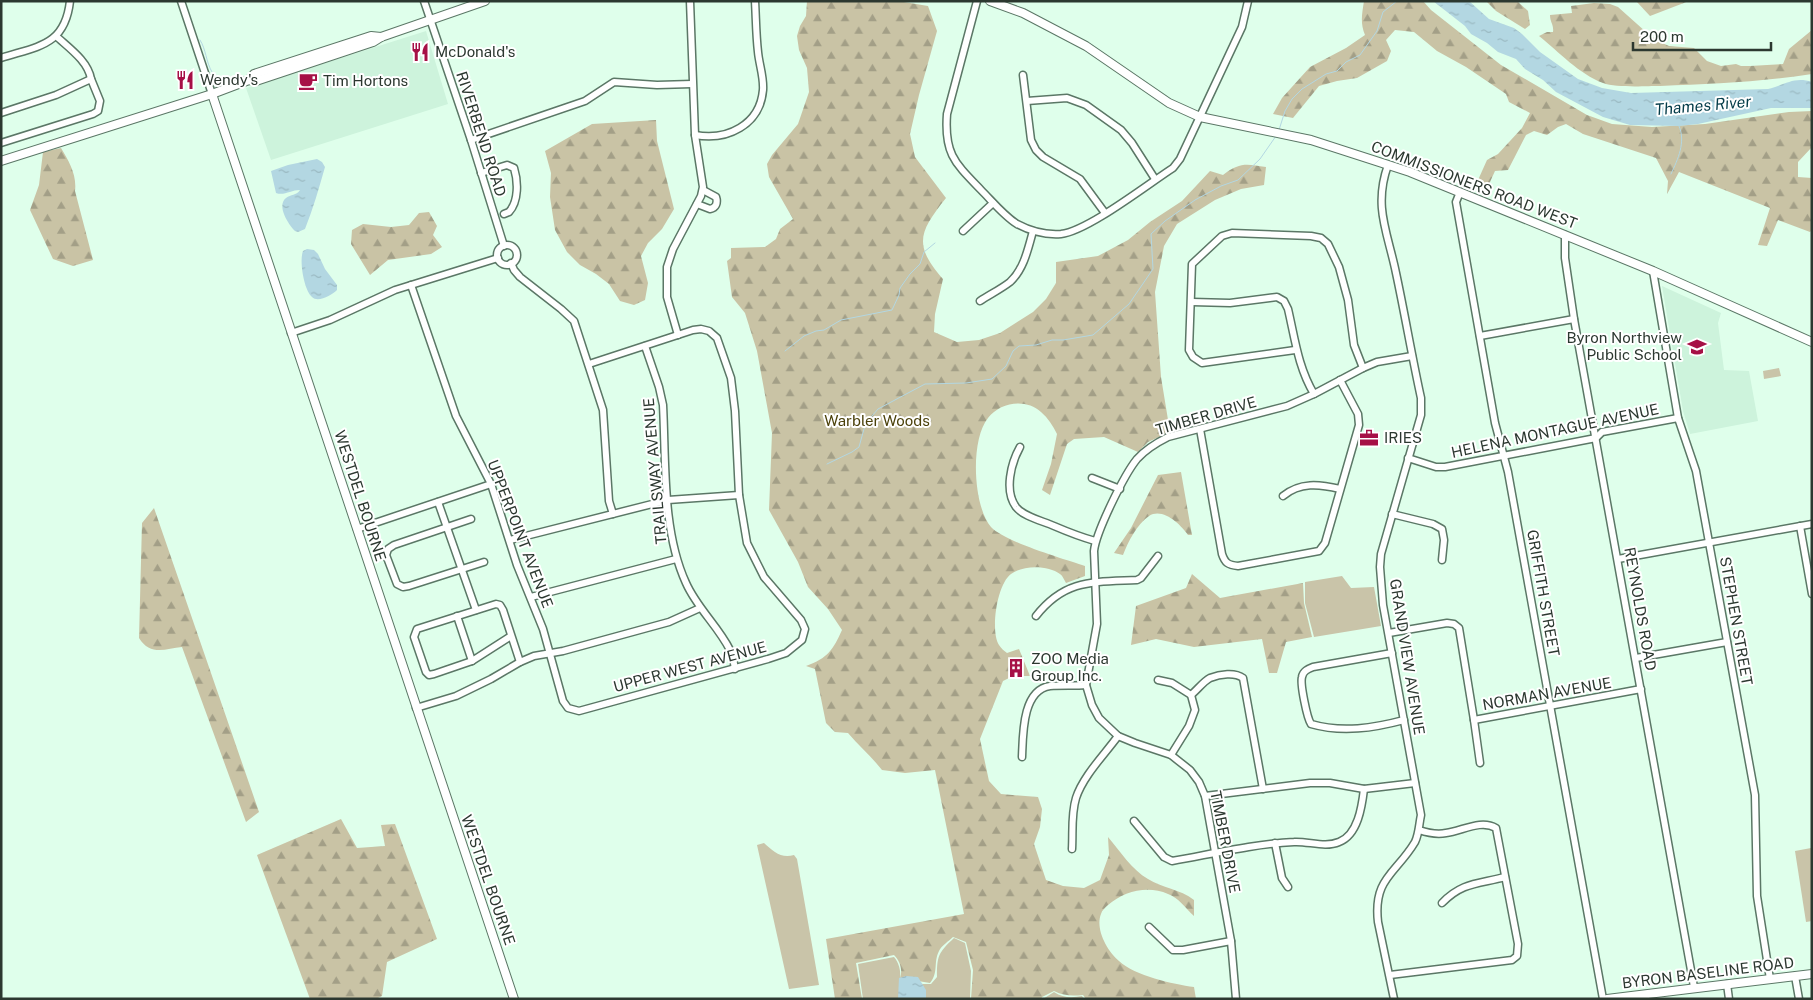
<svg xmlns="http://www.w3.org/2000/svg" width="1813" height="1000" viewBox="0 0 1813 1000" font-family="'Public Sans',sans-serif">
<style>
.built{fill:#cdf3dc}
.green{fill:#c9c4a9}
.forest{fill:url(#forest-firs)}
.water{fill:url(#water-ripples)}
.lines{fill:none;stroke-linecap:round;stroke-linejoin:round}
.stream{stroke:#b3d7e2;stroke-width:1}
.minor-casing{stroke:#5b7766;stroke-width:9}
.major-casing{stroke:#5b7766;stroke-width:10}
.minor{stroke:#fff;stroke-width:6}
.major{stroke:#fff;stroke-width:8}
.labels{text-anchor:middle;stroke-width:4;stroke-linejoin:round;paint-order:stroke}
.poi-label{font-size:15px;fill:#2c3830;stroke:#fff;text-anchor:start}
.street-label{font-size:15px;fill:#2c3830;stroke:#fff}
.park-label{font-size:15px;fill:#4b410a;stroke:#fff}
.water-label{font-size:16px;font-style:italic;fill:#043c49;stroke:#fff}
</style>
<defs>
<pattern id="forest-firs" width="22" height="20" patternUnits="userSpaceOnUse" patternTransform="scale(1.25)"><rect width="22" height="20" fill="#c9c3a5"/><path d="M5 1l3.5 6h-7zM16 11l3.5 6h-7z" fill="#a39f87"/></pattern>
<pattern id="water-ripples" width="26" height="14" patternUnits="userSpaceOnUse" patternTransform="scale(1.25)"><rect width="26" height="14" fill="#b3d7e2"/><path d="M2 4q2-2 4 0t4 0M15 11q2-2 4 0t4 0" fill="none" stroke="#9ab9c2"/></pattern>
</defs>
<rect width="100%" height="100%" fill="#dfffeb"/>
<g class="built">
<polygon points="426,31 448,104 271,160 246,88"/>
<polygon points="1662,286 1721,313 1718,323 1724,370 1749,371 1758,421 1690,434 1683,411"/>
</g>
<g class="green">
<polygon points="1779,368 1781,376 1764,379 1763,371"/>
<polygon points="1342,576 1351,588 1374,587 1381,626 1314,637 1305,603 1305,582"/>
<path d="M764 843C773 851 781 859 794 855L797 859 819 985 789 989 757 845Z"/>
<polygon points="1811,848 1812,921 1806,922 1795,851"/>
<path d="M954 938 965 943 971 971 970 999H863L858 964 894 957C899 963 901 971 900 979L923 984H931L937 977C937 956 938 953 954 938Z"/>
<path d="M1054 992C1063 998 1072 998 1082 996L1084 999H1043Z"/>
</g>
<g class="forest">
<path d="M807 1H898L928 6 937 31 919 95 910 134 915 157 946 198C919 232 913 245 943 279L935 314 934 332 957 342 979 340 1000 333 1033 312 1046 299 1056 283V262L1098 256 1128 240 1150 222 1182 201 1210 171 1223 175C1240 162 1246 164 1266 167L1264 185 1241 189 1215 200 1177 224 1164 246 1155 292 1161 377 1170 432 1148 442 1138 452 1104 437 1074 439 1067 444 1050 495 1042 490 1051 464 1057 434C1053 426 1048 418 1041 412 1026 398 1000 402 988 418 970 440 973 506 991 527 1005 542 1064 559 1085 566V576L1066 583C1064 580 1063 576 1060 574 1048 565 1023 565 1011 574 997 584 990 631 999 645 1001 648 1004 651 1007 653L1019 649 1030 676H1013L1003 681 980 739 989 781 1001 794 1038 797 1042 809 1040 827 1034 844 1046 880 1063 886 1084 888 1100 880 1109 855 1108 837C1120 851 1132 870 1148 879 1162 888 1180 889 1194 900V916C1185 908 1179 898 1168 894 1148 885 1124 891 1108 905 1105 908 1102 910 1101 914 1095 929 1107 951 1119 961 1135 976 1173 984 1194 987L1196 999H1086L1083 995C1072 996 1064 996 1054 991L1042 997 1041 999H971L973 970 966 942 953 937C949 941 941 946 939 951 933 963 939 972 930 983L900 978C903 970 900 961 894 955L856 963 862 999H835L826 939 964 914 935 770 905 773 882 770C871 756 859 746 848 733L835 732 826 723 815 669 806 666C828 658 833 650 842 630L828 609 808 587 798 562 769 510 772 433 757 351 745 313 732 297 727 261 731 258V248L765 247 776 239 780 229 793 219 769 177 767 164 772 155 798 124 809 92 807 68 799 50 797 36 800 26 806 16Z"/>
<path d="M1364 1H1423L1431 10 1501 65 1587 115 1612 124 1652 127 1705 124 1789 112 1812 111V147L1798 162V177L1812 178V230L1810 232 1778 220 1767 246 1758 245 1770 208 1679 172 1667 194 1668 181 1656 158 1583 134 1566 124 1558 127 1547 135 1534 131 1526 135 1508 170 1495 171 1485 193 1474 189 1487 160 1498 154 1522 128 1530 113 1509 102 1506 94 1466 67 1437 51 1414 32 1395 30 1386 40 1391 51 1387 61 1357 78 1337 81 1319 86 1293 118 1273 114 1282 98 1310 67 1346 48 1365 35C1360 23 1362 14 1364 1Z"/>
<polygon points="1486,1 1517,1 1528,11 1530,25 1525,29 1496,11"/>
<polygon points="1636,1 1689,1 1650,16"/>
<path d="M1594 3 1610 4 1618 7 1646 32 1658 41 1669 46 1694 48 1707 61 1721 66 1736 64 1741 66H1750L1783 64 1789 49 1812 30V74C1761 82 1711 84 1660 86 1646 86 1616 88 1603 83 1579 74 1559 52 1539 36L1547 32H1553C1554 25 1550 22 1550 15L1572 13 1571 6Z"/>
<polygon points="656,120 657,141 674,209 662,229 648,243 641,256 648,283 645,300 634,305 620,301 609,284 596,274 580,265 567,252 555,230 550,197 551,173 545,151 592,124"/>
<path d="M61 148C69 161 77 175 75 191L93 260 73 266 53 259 30 210 39 185 43 152Z"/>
<polygon points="429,212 437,226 433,235 442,247 431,254 388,260 370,275 351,244 352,230 363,224 391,227 409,225 419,213"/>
<path d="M1181 472 1192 535H1188C1181 525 1163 507 1149 516 1137 524 1128 542 1123 555L1114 553 1131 528 1158 475Z"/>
<path d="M154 508 259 812 246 822 182 647C165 649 150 656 139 638L142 523Z"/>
<polygon points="1192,574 1220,598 1303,583 1304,603 1312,637 1286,642 1277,673 1269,673 1262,639 1194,647 1156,639 1131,645 1136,606 1186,588"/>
<polygon points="341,819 357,848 385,846 381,825 395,824 437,939 387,962 382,996 376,999 310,999 257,855"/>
</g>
<g class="water">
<path d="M1433 1H1469L1489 19 1514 28 1522 34 1540 52 1578 79 1602 88 1631 93 1768 89C1785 85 1794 76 1812 82V108H1771L1698 124 1679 126 1630 125 1603 117 1556 92 1543 80 1525 69 1516 59 1498 52 1487 43 1471 34 1465 26Z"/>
<path d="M317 159 322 162 325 167C319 188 313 209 305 229L298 232 295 231C289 225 276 206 286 198 291 194 296 196 300 190 291 190 284 196 276 193L271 171 288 165Z"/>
<path d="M307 249 314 250 318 254 325 269 337 285V290C332 295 318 303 312 297 304 290 299 261 303 251Z"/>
<polygon points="906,976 918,977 926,990 926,999 898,999 899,978"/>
</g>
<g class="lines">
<g class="stream">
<path d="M200 40C206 49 206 62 212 72 215 77 219 80 221 86"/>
<polyline points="1279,130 1285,111 1292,99 1302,89 1326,74 1337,71 1346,62 1360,55 1377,31 1383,12 1397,1"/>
<path d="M1671 174C1678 159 1686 142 1679 126"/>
<polyline points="785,351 804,336 816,331 824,330 841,320 892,310 899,295 900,288 910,274 920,264 924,252 935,243"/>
<polyline points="827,464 852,452 859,447 864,429 872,416 878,409 925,384 966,383 992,379 1006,366 1013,351 1019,346 1036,345 1052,340 1063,340 1093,335 1129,304 1153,269 1151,234 1165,221 1195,200 1221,186 1238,180 1260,159 1276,136"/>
</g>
<g class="minor-casing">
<g id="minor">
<polyline points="181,1 212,94"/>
<polyline points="424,1 471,140 504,246"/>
<path d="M977 1 947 114C944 154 955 163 981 190 992 201 1004 216 1017 224 1030 231 1046 235 1061 234 1088 231 1148 184 1173 168L1180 159 1242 27 1248 1"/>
<path d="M56 36C69 48 88 61 91 79"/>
<path d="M1 58C38 46 65 46 70 1"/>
<polyline points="1023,75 1031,140 1036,150 1043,157 1080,179 1105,213"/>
<polyline points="1027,101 1067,98 1086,105 1121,130 1132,143 1155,179"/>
<polyline points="1,113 56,95 91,79 100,101 98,111 93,114 1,143"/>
<path d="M695 135C727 141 760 125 763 90 764 77 759 64 758 52 756 35 756 18 755 1"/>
<polyline points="471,140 585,101 614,82 657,85 692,84"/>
<path d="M1388 165C1373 207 1388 233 1396 273 1405 315 1412 357 1421 398V415L1381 554 1380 567 1383 605 1421 815C1419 824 1419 834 1415 842 1396 874 1373 878 1378 922L1394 999"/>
<path d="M481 173 507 165 514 168C518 181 519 201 509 212L504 214"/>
<polyline points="1460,192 1456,202 1495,423 1508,472 1603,999"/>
<path d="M697 204 710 209C716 208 718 203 716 197L703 190"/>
<polyline points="963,231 993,203"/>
<polyline points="1565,235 1565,258 1574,319 1694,987"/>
<circle cx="507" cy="255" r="10"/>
<polyline points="511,263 514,270 520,277 561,309 574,321 603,410 609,501 613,514"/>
<polyline points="1653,271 1678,418 1696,471 1755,795 1757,896 1770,979"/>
<polyline points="411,285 456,416 491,484 517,565 543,629 563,701 568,708 579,711 768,659 786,653 802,640 805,629 801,620 764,577 747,543 739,495 735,411 731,378 717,338 709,331 701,329 693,330 589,364"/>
<path d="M980 301C989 295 1001 289 1010 282 1024 269 1028 249 1033 231"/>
<path d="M1192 302 1230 303 1277 297 1284 301 1288 309C1295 339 1298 367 1314 394"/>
<polyline points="291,333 330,320 395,290 498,258"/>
<polyline points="678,335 667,297 667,267 673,249 701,196 703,187 695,135 690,1"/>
<polyline points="1480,336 1574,319"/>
<path d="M645 346 659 387 663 405C666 462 662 531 686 583 697 608 718 626 730 650 733 656 734 663 735 669"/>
<polyline points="1295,350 1202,363 1193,357 1189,350 1192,264 1222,236 1232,233 1311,236 1321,238 1328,244 1339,267 1348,300 1354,345 1363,368"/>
<path d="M1200 429 1222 554C1225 563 1228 565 1238 566L1319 551 1325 543 1359 425 1358 414 1340 380"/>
<path d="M1020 447C1011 463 1004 491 1016 507 1024 517 1043 521 1054 526 1068 532 1081 537 1095 541"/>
<polyline points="1408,458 1436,467 1445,467 1596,438 1602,432 1678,418"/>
<polyline points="1092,478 1120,489"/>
<path d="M1283 496C1300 482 1319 484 1340 489"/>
<polyline points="438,502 476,610"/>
<polyline points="1392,514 1433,524 1442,529 1444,540 1442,560"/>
<polyline points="471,519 394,545 388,549 386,555 397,584 403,587 409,586 484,562"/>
<polyline points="1800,526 1812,594"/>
<polyline points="357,529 491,484"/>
<polyline points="510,540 668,500 739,495"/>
<polyline points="1618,559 1812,524"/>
<polyline points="531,597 676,559"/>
<polyline points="457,616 472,661"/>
<path d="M1036 616C1065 579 1093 582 1137 580L1141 578 1158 556"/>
<polyline points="1389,633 1447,623 1454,624 1459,628 1474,720 1641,689"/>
<polyline points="511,636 472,661 434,674 429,675 426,672 414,637 417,629 496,604 500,605 503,610 520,662"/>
<path d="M1392 653 1313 667C1308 669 1303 671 1302 677 1300 684 1307 718 1311 724 1342 733 1374 728 1404 720"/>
<polyline points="1636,658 1727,642"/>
<polyline points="1158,680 1172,683 1191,695 1195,710 1189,726 1171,755"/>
<path d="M1191 695C1197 690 1204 681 1210 678 1220 674 1235 672 1243 678L1263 789"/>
<polyline points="416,708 456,696 491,679 520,662 534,656 563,651 669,622 700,608"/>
<polyline points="1474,720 1480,763"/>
<path d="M1022 757C1023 735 1022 690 1050 686 1062 685 1075 686 1086 685"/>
<polyline points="1205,796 1310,783 1330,783 1364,789 1415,783"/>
<path d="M1134 821 1164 857 1172 861C1212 854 1253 844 1294 842 1308 841 1325 848 1339 842 1358 835 1362 806 1364 789"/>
<polyline points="1275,843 1282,878 1288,887"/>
<path d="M1072 849C1073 832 1071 814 1076 798 1083 776 1105 754 1118 736"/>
<path d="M1442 903C1462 882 1479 884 1505 877"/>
<polyline points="1149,927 1173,950 1183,950 1231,941"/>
<path d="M1390 975 1512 960 1517 956 1518 944 1496 828C1481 819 1462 831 1446 833 1436 835 1428 833 1419 830"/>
<polyline points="1795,976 1799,999"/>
<polyline points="1727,984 1729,999"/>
<path d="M1236 999 1231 941 1205 796 1199 782 1190 770 1171 755 1135 743 1118 736 1099 718 1092 705 1086 685 1097 624 1094 551C1096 532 1124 475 1137 459 1146 449 1156 443 1168 437L1287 406 1314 394 1363 368 1377 362 1412 356"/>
</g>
</g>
<g class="major-casing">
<g id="major">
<polyline points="990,1 1023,13 1086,46 1169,103 1200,117 1311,140 1410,172 1653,271 1812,342"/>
<polyline points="249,80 256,81 373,42 381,37 485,1"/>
<polyline points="212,94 514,999"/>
<polyline points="1,161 212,94 249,80 254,74 371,36 381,37"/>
<polyline points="1607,999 1812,974"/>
</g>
</g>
<use href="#minor" class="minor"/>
<use href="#major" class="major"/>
</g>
<defs>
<g id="restaurant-bare" transform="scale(1.5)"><path d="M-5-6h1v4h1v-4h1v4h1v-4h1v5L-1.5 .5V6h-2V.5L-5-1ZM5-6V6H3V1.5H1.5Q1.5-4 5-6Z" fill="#a61046" stroke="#fff" stroke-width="2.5" paint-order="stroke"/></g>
<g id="cafe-bare" transform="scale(1.5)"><path d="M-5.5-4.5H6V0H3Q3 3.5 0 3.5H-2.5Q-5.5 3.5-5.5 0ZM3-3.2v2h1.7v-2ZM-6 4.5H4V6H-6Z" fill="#a61046" stroke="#fff" stroke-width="2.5" paint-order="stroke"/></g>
<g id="school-bare" transform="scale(1.5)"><path d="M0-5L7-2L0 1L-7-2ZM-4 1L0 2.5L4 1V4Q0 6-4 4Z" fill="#a61046" stroke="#fff" stroke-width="2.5" paint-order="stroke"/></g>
<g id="office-bare" transform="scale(1.5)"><path d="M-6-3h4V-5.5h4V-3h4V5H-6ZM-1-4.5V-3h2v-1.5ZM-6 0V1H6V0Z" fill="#a61046" stroke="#fff" stroke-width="2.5" paint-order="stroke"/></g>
<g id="building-bare" transform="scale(1.5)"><path d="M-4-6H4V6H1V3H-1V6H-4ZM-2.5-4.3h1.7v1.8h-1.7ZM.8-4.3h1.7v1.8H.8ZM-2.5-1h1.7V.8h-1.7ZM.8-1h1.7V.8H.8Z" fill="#a61046" stroke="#fff" stroke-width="2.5" paint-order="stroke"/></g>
</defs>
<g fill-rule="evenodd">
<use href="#restaurant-bare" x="420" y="52"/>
<use href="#restaurant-bare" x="185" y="80"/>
<use href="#cafe-bare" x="308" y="81"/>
<use href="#school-bare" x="1697" y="347"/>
<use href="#office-bare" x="1369" y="438"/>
<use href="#building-bare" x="1016" y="668"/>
</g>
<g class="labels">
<g class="poi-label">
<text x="435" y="57">McDonald's</text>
<text x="200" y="85">Wendy's</text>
<text x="323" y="86">Tim Hortons</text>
<text x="1682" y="343" text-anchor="end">Byron Northview<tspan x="1682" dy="17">Public School</tspan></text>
<text x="1384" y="443">IRIES</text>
<text x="1031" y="664">ZOO Media<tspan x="1031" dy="17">Group Inc.</tspan></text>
</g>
<g class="street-label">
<text transform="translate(481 134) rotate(72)" y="5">RIVERBEND ROAD</text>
<text transform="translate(1474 185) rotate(21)" y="5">COMMISSIONERS ROAD WEST</text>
<text transform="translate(1206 416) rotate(-16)" y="5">TIMBER DRIVE</text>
<text transform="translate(1555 431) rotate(-12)" y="5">HELENA MONTAGUE AVENUE</text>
<text transform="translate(655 471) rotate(-95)" y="5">TRAILSWAY AVENUE</text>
<text transform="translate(360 496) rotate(72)" y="5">WESTDEL BOURNE</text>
<text transform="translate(520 534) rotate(69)" y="5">UPPERPOINT AVENUE</text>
<text transform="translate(1543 593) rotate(80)" y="5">GRIFFITH STREET</text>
<text transform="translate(1640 609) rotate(80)" y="5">REYNOLDS ROAD</text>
<text transform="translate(1736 621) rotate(80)" y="5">STEPHEN STREET</text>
<text transform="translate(1407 657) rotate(81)" y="5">GRAND VIEW AVENUE</text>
<text transform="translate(690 667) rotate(-15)" y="5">UPPER WEST AVENUE</text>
<text transform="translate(1547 694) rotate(-10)" y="5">NORMAN AVENUE</text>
<text transform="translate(1225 842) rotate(79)" y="5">TIMBER DRIVE</text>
<text transform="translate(488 880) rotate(71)" y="5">WESTDEL BOURNE</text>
<text transform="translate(1708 973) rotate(-7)" y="5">BYRON BASELINE ROAD</text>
</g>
<g class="park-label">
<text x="877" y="426">Warbler Woods</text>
</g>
<g class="water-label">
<text transform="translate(1703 105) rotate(-5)" y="6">Thames River</text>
</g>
</g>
<rect width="1813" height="1000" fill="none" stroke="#2c3830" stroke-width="5"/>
<path d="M1633 42v8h138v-8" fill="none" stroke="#2c3830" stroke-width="2.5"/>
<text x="1640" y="42" font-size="15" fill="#2c3830" stroke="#ffffff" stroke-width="4" paint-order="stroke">200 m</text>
</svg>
